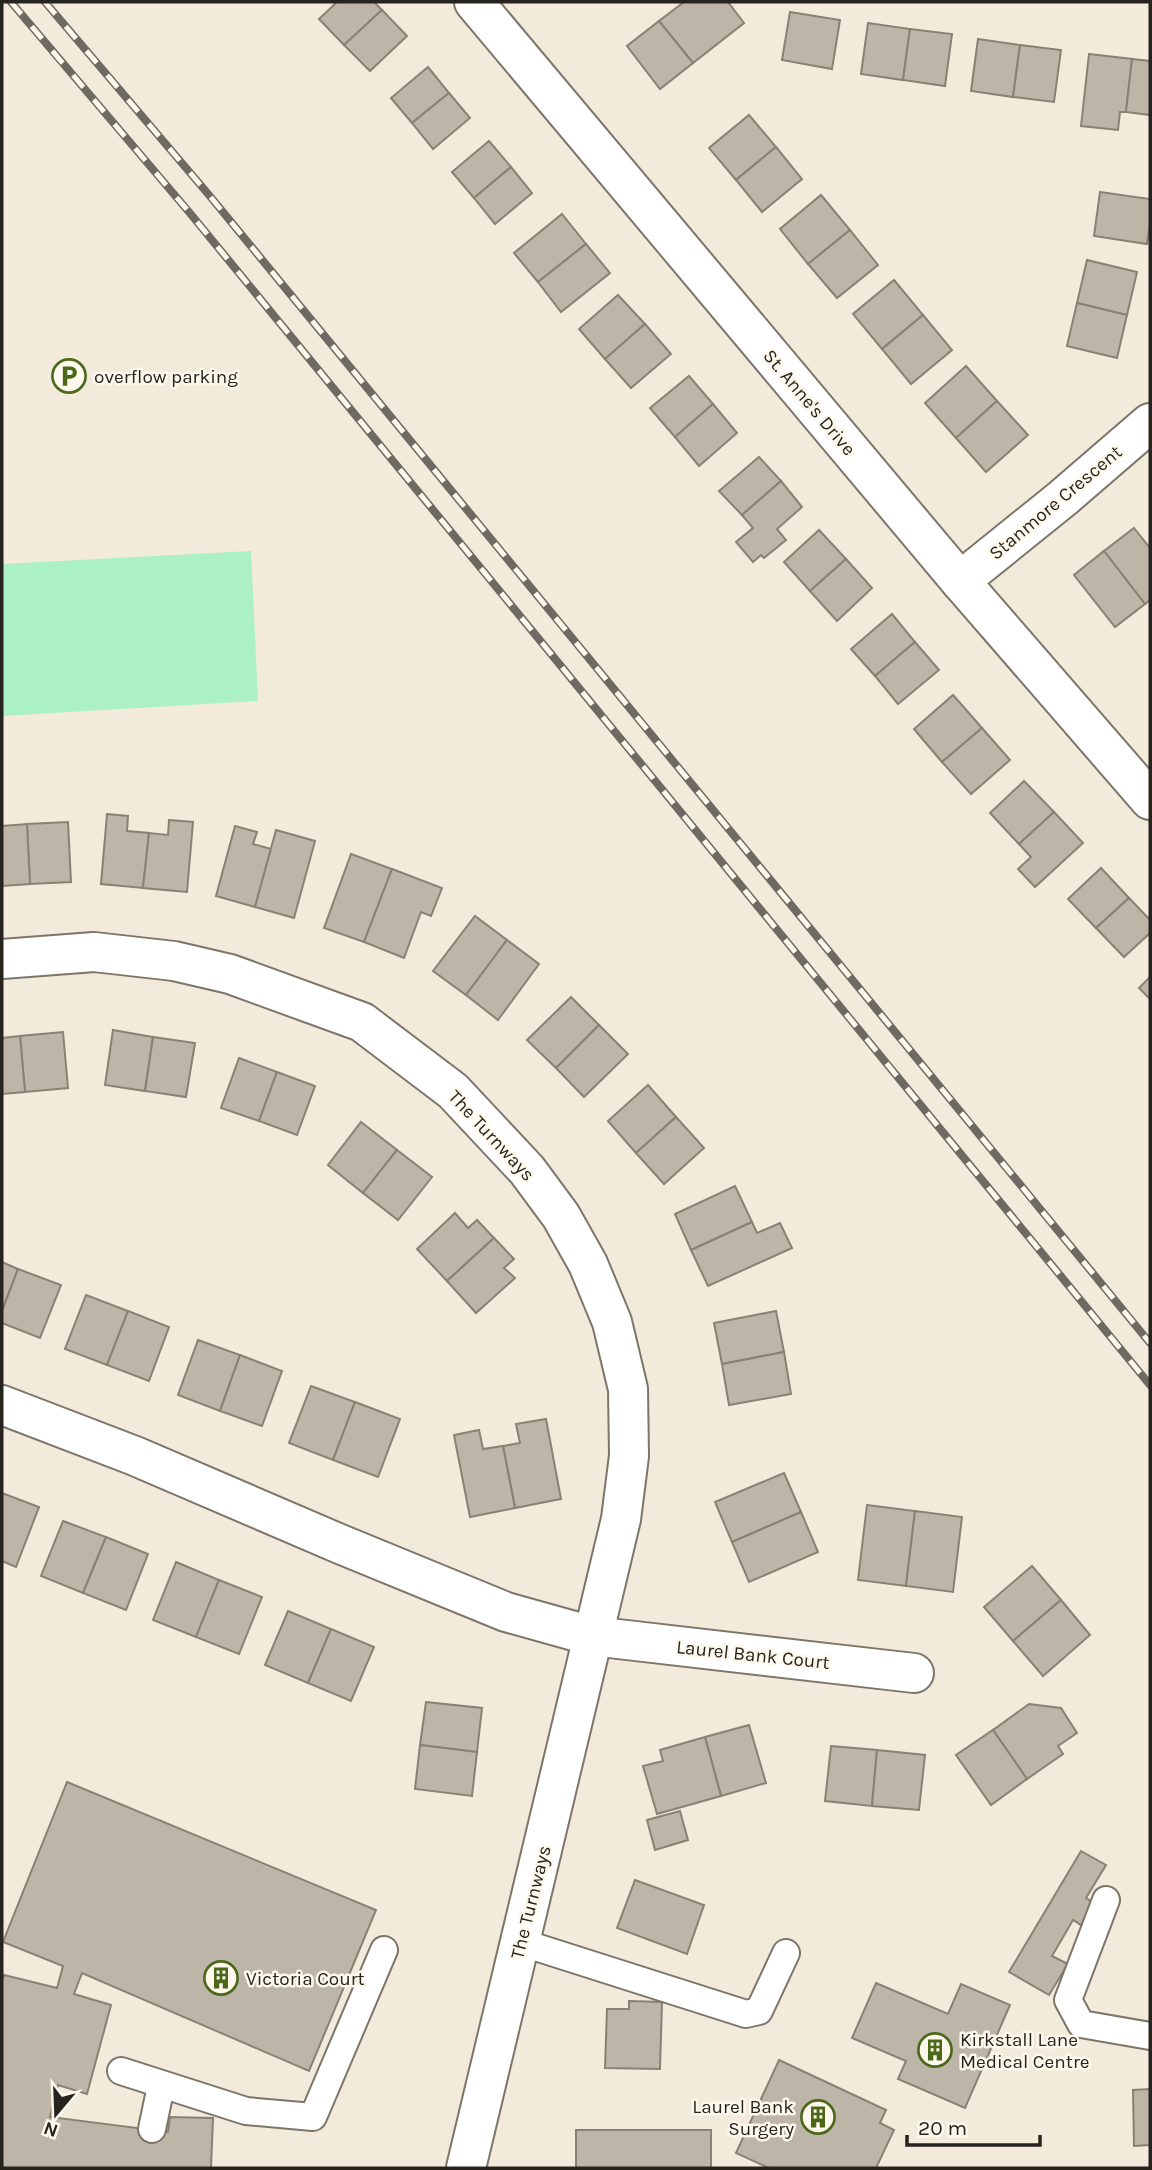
<svg xmlns="http://www.w3.org/2000/svg" width="1152" height="2170" viewBox="0 0 1152 2170" font-family="Karla,sans-serif">
<style>
.green{fill:#acf0c6}
.building{fill:#bdb5a7;stroke:#898174;stroke-width:2}
.lines{fill:none;stroke-linecap:round;stroke-linejoin:round}
.lane-casing{stroke:#7d7668;stroke-width:30}
.street-casing{stroke:#7d7668;stroke-width:42}
.lane{stroke:#fff;stroke-width:26}
.street{stroke:#fff;stroke-width:38}
.rail-casing{stroke:#6f6a61;stroke-width:8}
.rail{stroke:#fef8ec;stroke-width:5;stroke-dasharray:16;stroke-linecap:butt}
.labels{text-anchor:middle;stroke-width:5;stroke-linejoin:round;paint-order:stroke}
.poi-label{font-size:19px;fill:#27241f;stroke:#fef8ec;text-anchor:start}
.street-label{font-size:19px;fill:#27241f;stroke:#fef8ec}
</style>
<rect width="100%" height="100%" fill="#f2eadb"/>
<polygon class="green" points="251,551 258,701 2,716 2,564"/>
<g class="building">
<polygon points="337,2 374,2 382,10 344,45 319,19"/>
<polygon points="684,2 728,2 744,23 693,63 659,21"/>
<polygon points="382,10 407,36 370,71 344,45"/>
<polygon points="790,12 840,20 832,69 782,60"/>
<polygon points="659,21 693,63 660,89 627,46"/>
<polygon points="868,23 910,29 903,80 861,74"/>
<polygon points="910,29 952,34 945,86 903,80"/>
<polygon points="978,39 1020,45 1013,97 971,91"/>
<polygon points="1020,45 1061,50 1054,102 1013,97"/>
<polygon points="1089,54 1132,59 1126,112 1120,112 1118,130 1081,126"/>
<polygon points="1132,59 1150,61 1150,115 1126,112"/>
<polygon points="428,67 449,93 412,123 391,98"/>
<polygon points="449,93 470,118 433,149 412,123"/>
<polygon points="749,115 776,147 736,180 709,148"/>
<polygon points="489,141 511,167 474,198 452,172"/>
<polygon points="776,147 802,179 762,212 736,180"/>
<polygon points="511,167 532,193 495,224 474,198"/>
<polygon points="1100,192 1150,199 1150,223 1147,244 1094,236"/>
<polygon points="821,195 850,230 808,264 780,229"/>
<polygon points="562,214 586,244 538,282 514,253"/>
<polygon points="850,230 878,265 837,298 808,264"/>
<polygon points="586,244 610,273 561,312 538,282"/>
<polygon points="1087,260 1137,272 1127,315 1077,303"/>
<polygon points="894,280 923,315 882,349 853,314"/>
<polygon points="618,295 645,324 605,359 579,329"/>
<polygon points="1077,303 1127,315 1117,358 1067,346"/>
<polygon points="923,315 952,350 911,384 882,349"/>
<polygon points="645,324 671,354 631,388 605,359"/>
<polygon points="966,366 997,401 956,438 925,403"/>
<polygon points="689,376 713,404 675,437 650,408"/>
<polygon points="997,401 1028,435 986,472 956,438"/>
<polygon points="713,404 737,433 699,466 675,437"/>
<polygon points="759,457 781,481 742,515 719,491"/>
<polygon points="781,481 802,507 777,529 786,540 764,558 761,555 753,562 736,542 753,528 742,515"/>
<polygon points="1134,528 1150,548 1150,600 1145,604 1104,551"/>
<polygon points="819,530 846,559 810,591 784,562"/>
<polygon points="1104,551 1145,604 1115,627 1074,575"/>
<polygon points="846,559 872,588 837,621 810,591"/>
<polygon points="892,614 915,642 875,676 851,649"/>
<polygon points="915,642 939,670 898,704 875,676"/>
<polygon points="953,695 982,728 942,762 914,729"/>
<polygon points="982,728 1010,760 971,794 942,762"/>
<polygon points="1024,781 1054,812 1019,844 990,813"/>
<polygon points="1054,812 1083,843 1035,887 1018,869 1031,857 1019,844"/>
<polygon points="107,814 128,816 127,831 149,833 143,888 101,884"/>
<polygon points="169,820 193,822 187,892 143,888 149,833 168,835"/>
<polygon points="68,822 71,882 30,884 27,824"/>
<polygon points="27,824 30,884 2,886 2,826"/>
<polygon points="235,826 257,832 253,844 271,849 255,907 216,896"/>
<polygon points="276,830 315,841 294,918 255,907"/>
<polygon points="351,854 392,869 364,942 324,928"/>
<polygon points="1101,868 1129,898 1096,928 1068,899"/>
<polygon points="392,869 442,888 431,916 421,912 404,958 364,942"/>
<polygon points="1129,898 1150,920 1150,933 1124,957 1096,928"/>
<polygon points="475,916 507,940 466,995 433,971"/>
<polygon points="507,940 539,964 498,1020 466,995"/>
<polygon points="1150,977 1150,999 1139,988"/>
<polygon points="571,997 599,1025 556,1068 527,1040"/>
<polygon points="599,1025 628,1054 584,1097 556,1068"/>
<polygon points="113,1030 153,1037 145,1091 105,1085"/>
<polygon points="63,1032 68,1088 25,1092 20,1036"/>
<polygon points="20,1036 25,1092 2,1094 2,1038"/>
<polygon points="153,1037 195,1043 186,1097 145,1091"/>
<polygon points="239,1058 277,1072 259,1121 221,1108"/>
<polygon points="277,1072 315,1086 297,1135 259,1121"/>
<polygon points="648,1085 676,1117 636,1153 608,1121"/>
<polygon points="676,1117 704,1148 664,1184 636,1153"/>
<polygon points="361,1122 397,1150 363,1193 328,1165"/>
<polygon points="397,1150 432,1177 398,1220 363,1193"/>
<polygon points="735,1186 752,1222 691,1250 675,1214"/>
<polygon points="455,1213 468,1228 477,1220 494,1238 447,1281 417,1249"/>
<polygon points="752,1222 757,1233 780,1223 792,1248 708,1286 691,1250"/>
<polygon points="494,1238 514,1259 504,1268 515,1278 476,1313 447,1281"/>
<polygon points="2,1262 18,1269 2,1311"/>
<polygon points="18,1269 61,1285 40,1338 2,1323 2,1311"/>
<polygon points="86,1295 128,1311 107,1365 65,1349"/>
<polygon points="128,1311 169,1327 149,1381 107,1365"/>
<polygon points="776,1311 784,1352 722,1364 714,1323"/>
<polygon points="198,1340 240,1355 220,1411 178,1395"/>
<polygon points="784,1352 791,1394 729,1405 722,1364"/>
<polygon points="240,1355 282,1371 262,1426 220,1411"/>
<polygon points="311,1386 355,1402 333,1460 289,1443"/>
<polygon points="355,1402 400,1419 378,1477 333,1460"/>
<polygon points="546,1419 561,1499 515,1508 503,1446 520,1443 516,1424"/>
<polygon points="479,1430 483,1449 503,1446 515,1508 470,1517 454,1435"/>
<polygon points="784,1473 801,1512 732,1542 715,1502"/>
<polygon points="2,1493 39,1507 16,1567 2,1561"/>
<polygon points="867,1505 915,1511 906,1586 858,1580"/>
<polygon points="915,1511 962,1517 953,1592 906,1586"/>
<polygon points="801,1512 818,1552 749,1582 732,1542"/>
<polygon points="63,1521 106,1537 83,1593 41,1576"/>
<polygon points="106,1537 148,1554 126,1610 83,1593"/>
<polygon points="176,1562 219,1580 196,1637 153,1620"/>
<polygon points="1032,1566 1061,1600 1013,1641 984,1607"/>
<polygon points="219,1580 262,1597 239,1654 196,1637"/>
<polygon points="1061,1600 1090,1635 1043,1676 1013,1641"/>
<polygon points="288,1611 331,1629 308,1683 265,1665"/>
<polygon points="331,1629 374,1647 351,1701 308,1683"/>
<polygon points="426,1702 482,1708 477,1752 420,1745"/>
<polygon points="1029,1704 1061,1708 1077,1733 1058,1746 1063,1754 1027,1779 993,1730"/>
<polygon points="749,1725 766,1783 721,1796 705,1737"/>
<polygon points="993,1730 1027,1779 991,1805 956,1755"/>
<polygon points="705,1737 721,1796 657,1814 643,1766 663,1761 660,1750"/>
<polygon points="420,1745 477,1752 472,1796 415,1789"/>
<polygon points="831,1746 877,1750 872,1806 825,1801"/>
<polygon points="877,1750 925,1755 919,1810 872,1806"/>
<polygon points="67,1782 376,1910 309,2071 82,1973 74,1994 111,2005 87,2094 58,2085 50,2117 168,2132 170,2117 213,2118 211,2168 2,2168 2,1981 4,1975 57,1988 63,1966 3,1942"/>
<polygon points="680,1811 688,1840 655,1850 647,1820"/>
<polygon points="1081,1851 1106,1865 1086,1898 1097,1905 1084,1927 1073,1920 1052,1956 1068,1964 1049,1995 1009,1972"/>
<polygon points="635,1880 704,1905 687,1954 617,1928"/>
<polygon points="876,1983 948,2014 961,1984 1010,2005 965,2108 898,2079 906,2061 852,2038"/>
<polygon points="629,2001 662,2002 660,2069 605,2068 607,2009 629,2009"/>
<polygon points="779,2060 886,2110 880,2123 894,2130 876,2168 769,2168 736,2153"/>
<polygon points="1150,2089 1150,2145 1134,2146 1133,2090"/>
<rect x="576" y="2130" width="135" height="38"/>
</g>
<g class="lines">
<g class="lane-casing">
<g id="lane">
<polyline points="1106,1900 1068,2000 1081,2024 1150,2036"/>
<polyline points="520,1942 746,2014 759,2011 786,1953"/>
<polyline points="121,2071 246,2111 313,2117 384,1950"/>
<polyline points="152,2129 161,2086"/>
</g>
</g>
<g class="street-casing">
<g id="street">
<polyline points="474,2 960,581 1150,800"/>
<polyline points="960,581 1063,498 1150,423"/>
<polyline points="2,959 94,952 174,961 230,974 362,1022 453,1091 527,1170 561,1216 588,1264 612,1322 628,1389 629,1456 621,1519 466,2168"/>
<polyline points="2,1405 135,1456 340,1544 506,1612 592,1636 914,1673"/>
</g>
</g>
<use href="#lane" class="lane"/>
<use href="#street" class="street"/>
<g class="rail-casing">
<g id="rail">
<polyline points="11,2 189,212 1150,1385"/>
<polyline points="45,2 209,195 1150,1343"/>
</g>
</g>
<use href="#rail" class="rail"/>
</g>
<defs>
<g id="parking-ring" transform="scale(1.75)"><circle r="9.5" fill="#fef8ec" stroke="#4b671a" stroke-width="1.5"/><path d="M-3.5-5.5H1a3.5 3.5 0 0 1 0 7H-1V5.5H-3.5ZM-1-3.4V-.6H.8a1.4 1.4 0 0 0 0-2.8Z" fill="#4b671a"/></g>
<g id="building-ring" transform="scale(1.75)"><circle r="9.5" fill="#fef8ec" stroke="#4b671a" stroke-width="1.5"/><path d="M-4-6H4V6H1V3H-1V6H-4ZM-2.5-4.3h1.7v1.8h-1.7ZM.8-4.3h1.7v1.8H.8ZM-2.5-1h1.7V.8h-1.7ZM.8-1h1.7V.8H.8Z" fill="#4b671a"/></g>
</defs>
<g fill-rule="evenodd">
<use href="#parking-ring" x="69" y="376"/>
<use href="#building-ring" x="221" y="1978"/>
<use href="#building-ring" x="935" y="2050"/>
<use href="#building-ring" x="818" y="2117"/>
</g>
<g class="labels">
<g class="poi-label">
<text x="94" y="383">overflow parking</text>
<text x="246" y="1985">Victoria Court</text>
<text x="960" y="2046">Kirkstall Lane<tspan x="960" dy="22">Medical Centre</tspan></text>
<text x="794" y="2113" text-anchor="end">Laurel Bank<tspan x="794" dy="22">Surgery</tspan></text>
</g>
<g class="street-label">
<text transform="translate(810 402) rotate(50)" y="7">St. Anne's Drive</text>
<text transform="translate(1055 502) rotate(-40)" y="7">Stanmore Crescent</text>
<text transform="translate(492 1135) rotate(47)" y="7">The Turnways</text>
<text transform="translate(753 1654) rotate(6)" y="7">Laurel Bank Court</text>
<text transform="translate(530 1902) rotate(-76)" y="7">The Turnways</text>
</g>
</g>
<rect width="1152" height="2170" fill="none" stroke="#27241f" stroke-width="7"/>
<g transform="translate(56 2114) rotate(199)" stroke="#fef8ec" stroke-width="5" paint-order="stroke">
<path d="M0-5L12 26L0 18L-12 26Z" fill="#27241f"/>
<text y="-10" font-size="19" font-weight="bold" text-anchor="middle" fill="#27241f">N</text>
</g>
<path d="M907 2135v10h133v-10" fill="none" stroke="#27241f" stroke-width="3.5"/>
<text x="918" y="2135" font-size="21" fill="#27241f" stroke="#fef8ec" stroke-width="5" paint-order="stroke">20 m</text>
</svg>
